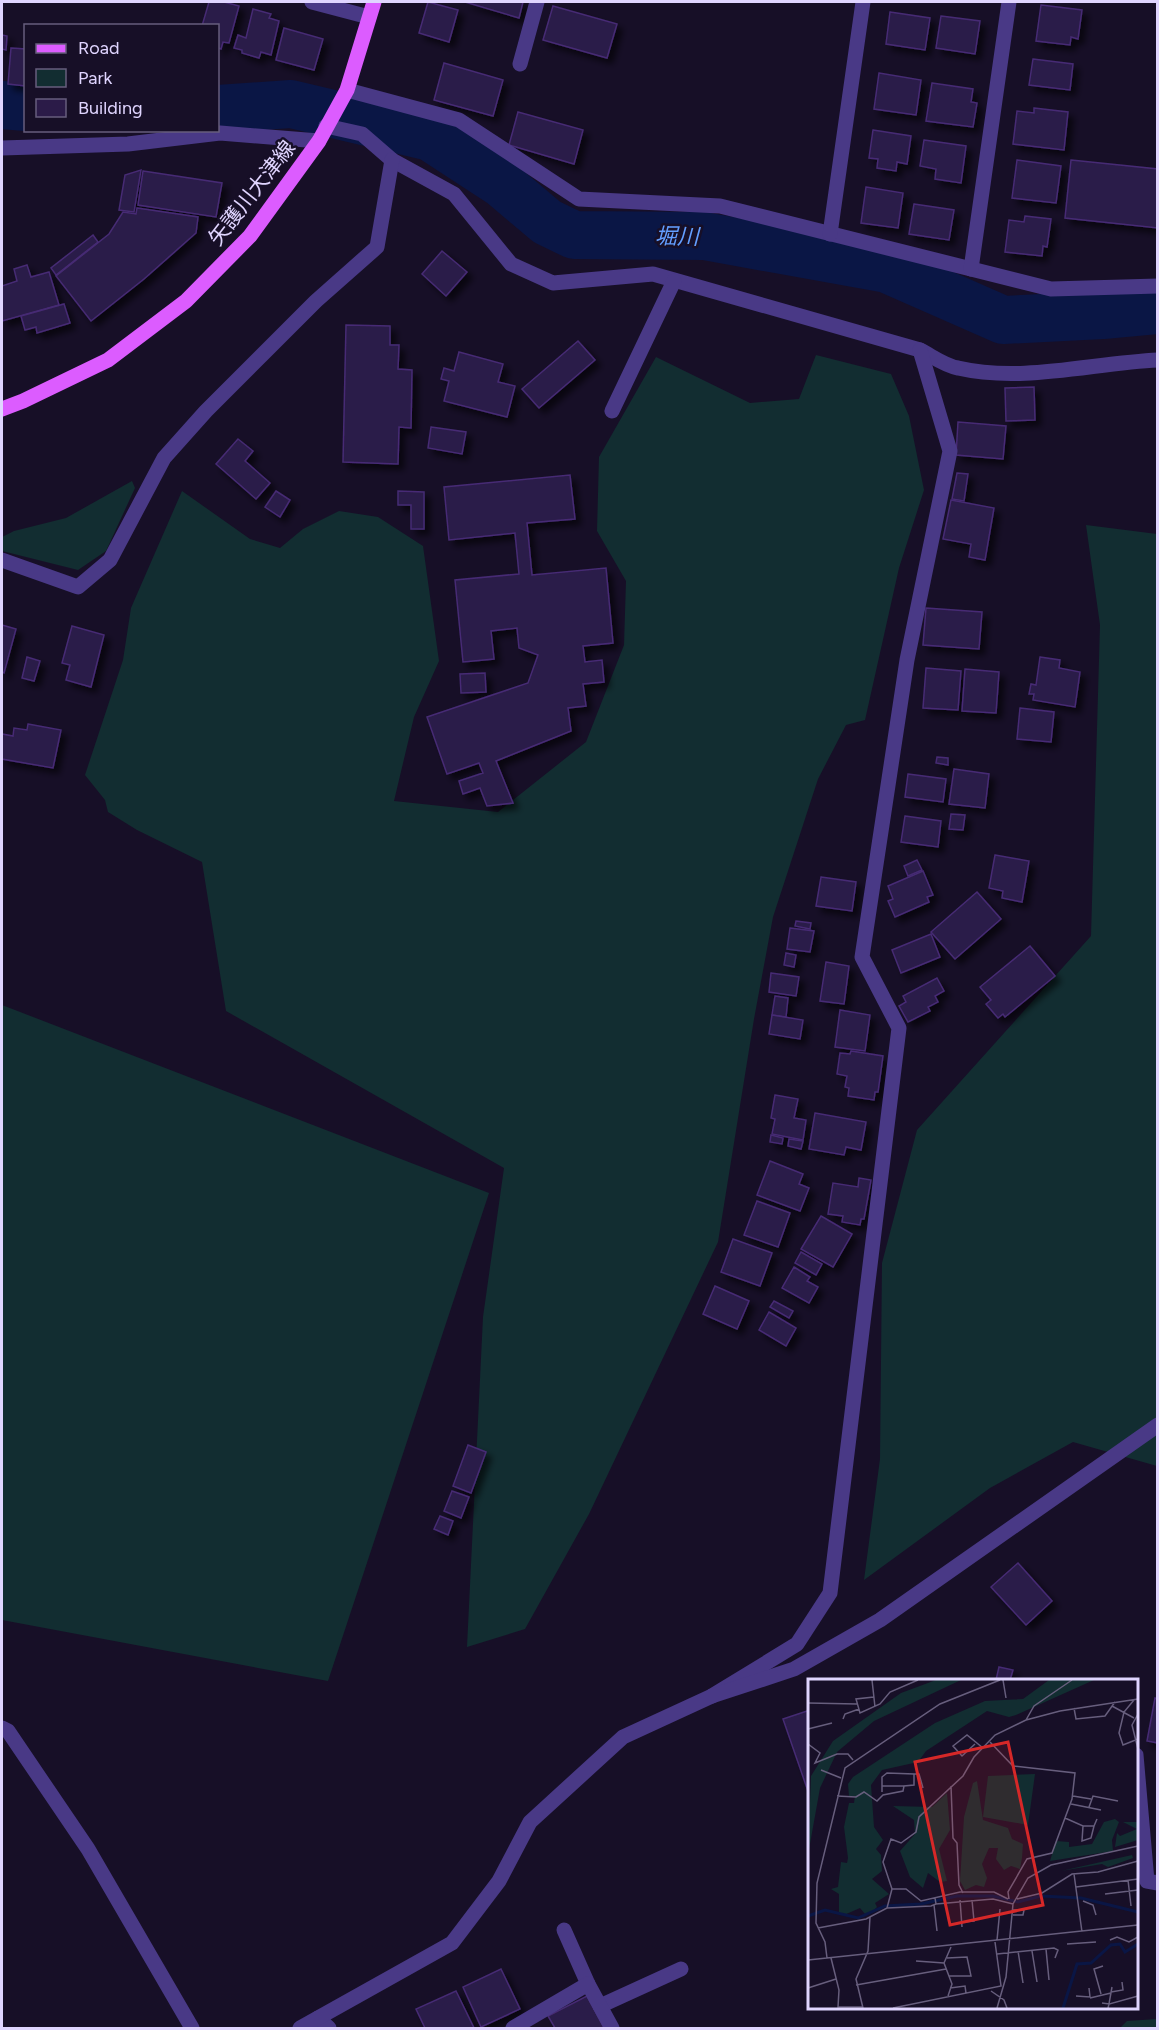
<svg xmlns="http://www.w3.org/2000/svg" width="1159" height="2030" viewBox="0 0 1159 2030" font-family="Figtree,'Noto Sans JP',sans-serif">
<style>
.green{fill:#122d31}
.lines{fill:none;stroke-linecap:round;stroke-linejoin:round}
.river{stroke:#0a1645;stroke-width:48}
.building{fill:#2b1b48;stroke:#462c74;stroke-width:1.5;filter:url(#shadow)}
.minor{stroke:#493986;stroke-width:15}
.major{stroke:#dc5cff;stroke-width:15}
.labels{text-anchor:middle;stroke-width:5;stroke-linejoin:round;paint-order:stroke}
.street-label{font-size:21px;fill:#e0d5ff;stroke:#170f27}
.water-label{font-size:22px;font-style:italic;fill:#639eff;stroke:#170f27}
.inset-river{fill:none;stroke:#0a1645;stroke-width:3}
.inset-road{fill:none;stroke:#675e7d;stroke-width:1.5}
.view{fill:#d62828;fill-opacity:0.15;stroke:#d62828;stroke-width:3}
.inset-edge{fill:none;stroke:#e0d5ff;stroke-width:3}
</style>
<defs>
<filter id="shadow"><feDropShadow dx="5.5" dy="5.5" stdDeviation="3" flood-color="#0009"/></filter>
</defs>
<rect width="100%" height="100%" fill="#170f27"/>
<g class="green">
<polygon points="816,355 891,374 909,416 924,490 899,568 865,720 846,725 818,779 773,917 754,1019 718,1242 589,1514 525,1629 467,1647 483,1317 504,1168 226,1011 202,862 137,830 108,812 105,800 85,775 123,660 131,608 182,491 250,539 280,548 303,529 339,511 378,517 423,546 439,661 414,717 394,801 498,812 586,742 624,645 626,581 597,531 599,457 656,357 750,403 799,399"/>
<polygon points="132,481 135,488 106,551 78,570 2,551 2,537 14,531 66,518"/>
<polygon points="1086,525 1157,534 1157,1466 1073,1442 990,1488 864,1580 880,1459 882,1263 917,1130 1091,936 1100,625"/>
<polygon points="2,1005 489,1193 328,1681 2,1620"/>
<polygon points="1157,2019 1157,2028 1120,2028 1127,2021"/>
</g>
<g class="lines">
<g class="river">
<polyline points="2,105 26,107"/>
<polyline points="218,109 291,104 430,137 502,184 547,222 574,235 704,236 887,269 1003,320 1103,315 1158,310"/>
</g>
</g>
<g class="building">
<polygon points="209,2 224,2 239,6 229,43 223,42 221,49 218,48 218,26 202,26"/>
<polygon points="428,2 458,10 449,42 419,33"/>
<polygon points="465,2 523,2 519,18"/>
<polygon points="1041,5 1082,10 1078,39 1071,37 1070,45 1036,41"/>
<polygon points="553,6 617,24 607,58 543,40"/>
<polygon points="253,9 271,14 269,18 279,21 271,55 261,52 259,58 242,53 242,50 234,48 238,35 246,38"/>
<polygon points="890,12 930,18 925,50 886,44"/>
<polygon points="941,16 980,21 975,54 936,48"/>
<polygon points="284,28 323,39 314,70 276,60"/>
<polygon points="2,35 7,36 6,50 2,49"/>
<polygon points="11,48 26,49 26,86 8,84"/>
<polygon points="1033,59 1073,64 1070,90 1029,85"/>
<polygon points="444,63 503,80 493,116 434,100"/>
<polygon points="879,73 921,80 916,115 874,109"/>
<polygon points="932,83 973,89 971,102 977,103 973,127 926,121"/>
<polygon points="1034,108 1068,112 1064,150 1013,144 1017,111 1034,113"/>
<polygon points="518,112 583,130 574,164 509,145"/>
<polygon points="873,130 911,136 907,164 897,162 896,171 877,168 878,159 869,158"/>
<polygon points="924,140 966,146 961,183 935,179 936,169 920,166"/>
<polygon points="1017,160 1061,166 1056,203 1012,198"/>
<polygon points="1071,160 1158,169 1158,228 1065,218"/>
<polygon points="141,170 134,212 119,210 125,175"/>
<polygon points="143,171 222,183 216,217 138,205"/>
<polygon points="866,187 903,193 898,228 861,223"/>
<polygon points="914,204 954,210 949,240 909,234"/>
<polygon points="137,208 198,217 196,233 144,279 91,321 56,276 109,234 123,212 136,214"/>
<polygon points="1025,216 1051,219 1047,247 1043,246 1042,256 1005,252 1009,220 1024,222"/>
<polygon points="93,235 98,242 56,275 51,268"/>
<polygon points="442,251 467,272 446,296 422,274"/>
<polygon points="27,265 31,277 49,272 59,305 2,321 2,286 17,281 14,269"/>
<polygon points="64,304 70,323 37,333 36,327 25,330 21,316"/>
<polygon points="346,325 390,326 390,345 399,345 398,369 412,370 411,428 399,427 398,464 343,462"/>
<polygon points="578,341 595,360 539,408 522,389"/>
<polygon points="459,352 503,364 498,382 515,386 507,417 444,401 449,381 441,379 444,368 454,371"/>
<polygon points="1034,387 1035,420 1006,421 1005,388"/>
<polygon points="958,422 1006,426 1003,459 956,455"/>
<polygon points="431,427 466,432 462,454 428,448"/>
<polygon points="238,439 253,451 245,461 270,483 256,499 216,464"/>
<polygon points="957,473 968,474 964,501 952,499"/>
<polygon points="570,475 575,519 527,523 532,575 606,568 613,643 583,646 585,662 602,660 604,682 583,684 586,706 568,708 571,731 496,761 513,803 487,806 480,788 463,794 459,781 483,773 479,763 447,774 427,717 528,683 538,655 519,648 517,628 491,631 494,659 463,662 455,580 519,574 515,533 449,540 444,487"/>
<polygon points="276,491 290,500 280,517 265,507"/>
<polygon points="398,491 424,492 424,529 411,529 411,505 398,505"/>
<polygon points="951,500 994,508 985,560 969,557 971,544 943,539"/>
<polygon points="926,608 982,612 979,649 923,645"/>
<polygon points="2,625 16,629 4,673 2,672"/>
<polygon points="72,626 104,635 91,687 66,680 70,665 62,663"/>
<polygon points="27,657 40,661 34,681 22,678"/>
<polygon points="1040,657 1060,660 1059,668 1080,672 1075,707 1033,700 1034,694 1029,694 1031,684 1036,685"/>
<polygon points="926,668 961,671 958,710 923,708"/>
<polygon points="965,669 999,672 996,713 962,711"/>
<polygon points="485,673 486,692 461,693 460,674"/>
<polygon points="1020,708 1054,712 1051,742 1017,739"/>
<polygon points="28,724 61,730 53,768 2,759 2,734 13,736 14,728 27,730"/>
<polygon points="937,757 948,758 948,765 936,763"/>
<polygon points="954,769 989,774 985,808 949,804"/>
<polygon points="908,774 946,779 943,802 905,797"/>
<polygon points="951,814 965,815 963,830 949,829"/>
<polygon points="905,816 941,821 938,847 901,842"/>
<polygon points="995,855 1029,861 1022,902 1002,898 1003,891 989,888"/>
<polygon points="917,860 922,870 908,876 904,866"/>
<polygon points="923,871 933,895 927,897 929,902 895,917 888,901 893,899 888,886"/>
<polygon points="821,877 856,882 852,911 816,906"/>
<polygon points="977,892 1001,919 955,959 931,932"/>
<polygon points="796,921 811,923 810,929 795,926"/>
<polygon points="790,928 814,931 810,952 787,949"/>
<polygon points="931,934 940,957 901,973 892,950"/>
<polygon points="1030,946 1055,976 1005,1017 1003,1014 998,1018 986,1004 991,1000 980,987"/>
<polygon points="786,953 796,955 794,967 784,965"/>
<polygon points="826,962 849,966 844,1004 820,1001"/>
<polygon points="771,973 799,977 796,996 769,992"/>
<polygon points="937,978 944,991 935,996 938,1002 928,1007 930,1011 908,1022 899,1006 906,1002 903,996"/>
<polygon points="775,996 788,998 786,1017 772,1015"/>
<polygon points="840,1010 870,1015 865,1051 835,1047"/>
<polygon points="772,1015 803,1020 800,1039 769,1034"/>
<polygon points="851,1051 883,1056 878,1092 875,1092 874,1100 848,1096 849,1088 845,1087 847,1076 837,1074 840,1053 850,1054"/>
<polygon points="775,1095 798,1099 794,1118 806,1120 803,1140 772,1134 775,1119 771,1118"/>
<polygon points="815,1113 866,1122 861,1150 846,1147 844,1155 809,1149"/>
<polygon points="771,1135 783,1138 782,1144 770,1142"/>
<polygon points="789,1139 803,1141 801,1149 788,1146"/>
<polygon points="770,1161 803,1174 799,1184 809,1188 800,1211 757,1195"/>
<polygon points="859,1178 871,1180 864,1219 861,1219 860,1225 842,1222 843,1216 828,1214 833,1183 858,1187"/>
<polygon points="757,1201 790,1213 778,1247 744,1235"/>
<polygon points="821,1216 852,1234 833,1267 801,1249"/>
<polygon points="733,1239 772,1253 760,1286 721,1272"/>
<polygon points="801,1252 822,1264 816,1275 795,1263"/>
<polygon points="794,1267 810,1277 807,1281 818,1287 809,1303 782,1288"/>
<polygon points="715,1286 749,1301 737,1329 703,1314"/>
<polygon points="774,1301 793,1311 789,1318 770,1307"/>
<polygon points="769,1312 796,1328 786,1346 759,1330"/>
<polygon points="468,1445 486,1452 471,1493 453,1486"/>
<polygon points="452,1491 469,1497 461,1518 444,1511"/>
<polygon points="440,1516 453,1521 448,1535 434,1529"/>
<polygon points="1018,1563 1052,1601 1026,1625 991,1587"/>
<polygon points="999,1667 1013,1670 1010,1680 996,1680"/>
<polygon points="1155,1698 1158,1699 1158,1743 1147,1741"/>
<polygon points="810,1710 810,1797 783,1719"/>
<polygon points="501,1969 520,2009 481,2027 463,1987"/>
<polygon points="456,1991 474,2028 425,2028 416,2009"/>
<polygon points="587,1996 604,2028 555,2028 548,2016"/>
</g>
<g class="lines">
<g class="minor">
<polyline points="312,2 369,17"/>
<polyline points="520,64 537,2"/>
<polyline points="347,90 459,120 579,199 720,206 1051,289 1158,286"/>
<path d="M326 126 362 134 392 160 454 194 511 264 553 283 653 274 920 350C932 356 945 366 958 368 1023 383 1092 363 1158 360"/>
<polyline points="2,148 128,144 220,133 319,141"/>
<polyline points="830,234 863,2"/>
<polyline points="971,269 1009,2"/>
<polyline points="612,411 674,281"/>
<polyline points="2,560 78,587 110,560 164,458 206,411 316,301 377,247 392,160"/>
<polyline points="712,1696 797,1644 830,1593 899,1028 862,957 907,660 950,451 920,350"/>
<polyline points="2,1728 8,1731 88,1849 192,2028"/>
<polyline points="1136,1755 1147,1881 1158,1883"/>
<polyline points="564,1930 588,1984"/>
<polyline points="600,2006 681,1969"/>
<polyline points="318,2018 329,2028"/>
<polyline points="300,2028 452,1943 499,1881 530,1822 623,1737 712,1696 794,1669 880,1620 1158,1425"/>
<polyline points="513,2028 588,1984 612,2028"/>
</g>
<polyline class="major" points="2,409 23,401 108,360 186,301 250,236 319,141 347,90 374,2"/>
</g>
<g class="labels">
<g class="street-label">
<text transform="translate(252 193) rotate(-52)" y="7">矢護川大津線</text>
</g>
<g class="water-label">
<text transform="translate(677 236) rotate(1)" y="8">堀川</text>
</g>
</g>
<g transform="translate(808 1679)">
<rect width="330" height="330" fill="#170f27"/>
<path d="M128 1H153L66 42 29 73 12 109 0 176 3 97 25 62 93 14ZM241 1H286L208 36 201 38 179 32 118 72 110 83 74 91 63 106 66 148 75 161 68 170 73 176 74 192 64 200 81 215 67 224 69 228 64 233 57 235 52 229 36 236 31 234V215L23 210 30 208 33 183 39 184 40 179 36 148 41 124H46L47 117H41L40 105 45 98 127 44 177 22 215 20ZM227 95 220 146 175 138 180 97ZM169 102 175 141 200 149 204 160 215 165 214 179 212 190 203 187 196 191 188 180 190 169H181L174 185 179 199 176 208 168 206 157 211 152 202 156 138 165 104ZM139 114 142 151 131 170 139 202 132 203 120 194 115 209 102 198 92 172 107 155 106 141 85 127 124 128ZM307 140 311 143 304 161 305 172 242 182 248 162 261 163V168L284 165 296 143ZM315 143H330V161L307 168 309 154 312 157 329 150ZM324 176 325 179 300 188 294 185 253 192Z" fill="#122d31"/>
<path class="inset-river" d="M0 237 17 231 50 239 77 227 113 225 149 217H185L210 223 233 217 273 219 330 233M255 329 269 285 283 284 303 266 312 265 317 273 330 265"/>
<path class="inset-road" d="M64 1 67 28M195 1 198 19M66 18 48 20 52 34 72 25 82 13 110 1M326 21 316 33 311 54 315 66 330 60M0 24 49 25M304 27 326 39M266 29 268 40 297 37 307 23M330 35 324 46 330 70M35 40 37 35 51 30M218 41 226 27 264 1M0 50 24 44M182 63 205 87 267 94 264 120 244 174 219 180 200 213 201 220M0 65 12 74 7 84 29 75H40L45 81M167 65 154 77 145 67 159 56 175 69M13 91 33 99M106 95H111L115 109M74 107H96M143 107 145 159 149 164 151 206 155 214M29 117 48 118 56 113 69 122 75 116 95 112 96 107 106 106V95L79 94 74 98V113M265 117 283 120M263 125 293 131M281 128 285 117 310 122M257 139 275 147H286L289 140M275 147 274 162 283 159 286 147M266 195 274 253M320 201 323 227M268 208 330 200M84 210H98L113 222 152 213H186L200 220M297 215 330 211M209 220 234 214 264 195 290 193 330 182M152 221 154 248M275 222 285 226 288 236M128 225 185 220 205 225M126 226 129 252M79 229 84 210 75 183 83 160 93 164 108 153 111 138 155 97 166 78 187 56 218 41 252 32 330 20M205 236H215L216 231H205M154 243 166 242 164 221M10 249 58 240 79 229 123 227 128 225 127 219M189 261 192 230M302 261 309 258 321 263 330 258M259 265 288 263M238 270 241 301M210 272 215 304M224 272 229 303M189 275 246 269 250 271 247 279M19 279 17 263 8 244 9 204 37 89 132 25 192 1M23 279 31 311 30 328H54M139 279 159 278 163 297H141M0 281 330 246M108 282 136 284M48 306 138 290M0 309 28 300M142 309 157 307 158 314M183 312 196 321 199 329M303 313 315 311 314 303M293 315 286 290 295 287M140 317 144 305 136 284 143 268M268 317 282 318 281 309M282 319 303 314M294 324 301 325 304 308M55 329 48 300 60 272 62 238M85 329 193 307 187 263M189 329 198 298 205 225 220 199 243 186 330 167M300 329 301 325 330 317"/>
<path class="view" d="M200 63 235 226 142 246 107 83Z"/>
<rect width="330" height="330" class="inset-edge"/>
</g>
<rect width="1159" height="2030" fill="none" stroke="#e0d5ff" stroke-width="6"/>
<rect x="24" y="24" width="195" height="108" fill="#170f27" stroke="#675e7d" stroke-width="1.5"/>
<rect x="36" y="44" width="30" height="9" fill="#dc5cff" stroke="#675e7d" stroke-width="1.5"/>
<text x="78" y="54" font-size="18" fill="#e0d5ff">Road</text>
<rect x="36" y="69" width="30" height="18" fill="#122d31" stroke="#675e7d" stroke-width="1.5"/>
<text x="78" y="84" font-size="18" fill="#e0d5ff">Park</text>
<rect x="36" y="99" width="30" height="18" fill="#2b1b48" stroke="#675e7d" stroke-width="1.5"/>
<text x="78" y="114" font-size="18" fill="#e0d5ff">Building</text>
</svg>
